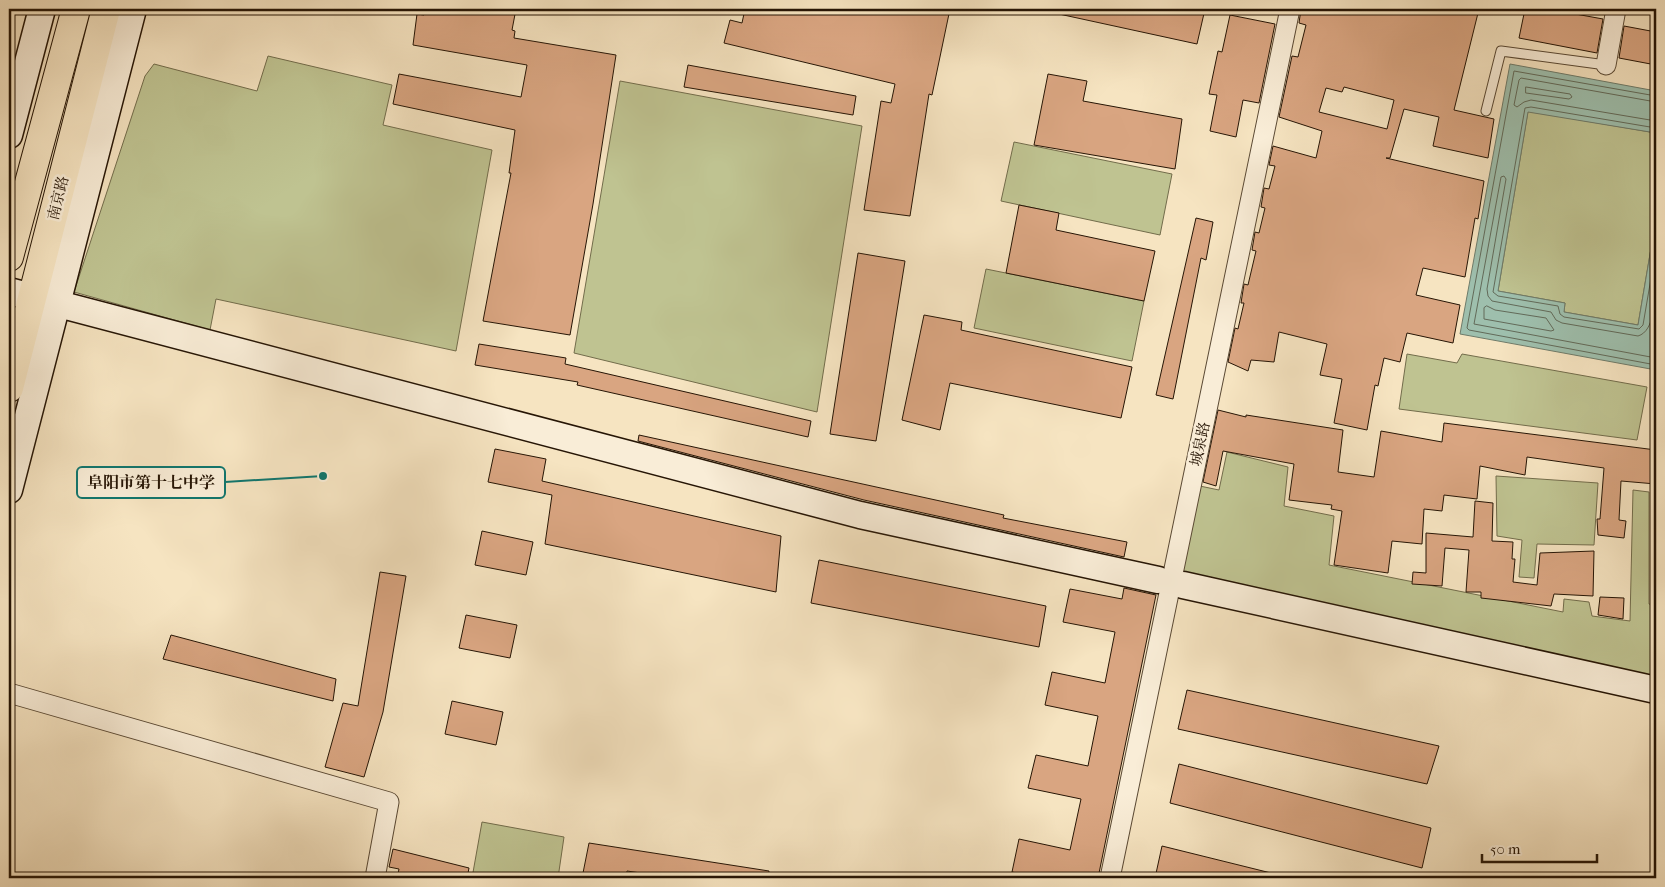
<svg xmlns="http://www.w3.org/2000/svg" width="1665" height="887" viewBox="0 0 1665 887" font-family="'IM FELL French Canon','Noto Serif SC',serif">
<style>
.green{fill:#bfc391;stroke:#726c4b}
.water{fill:#9ebfad;stroke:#6e7b6a}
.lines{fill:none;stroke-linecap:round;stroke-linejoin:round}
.shore{stroke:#626a59;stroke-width:1}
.building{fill:#d9a581;stroke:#261505;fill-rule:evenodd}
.lane-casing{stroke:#5a4934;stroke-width:11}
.street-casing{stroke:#5a4934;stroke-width:21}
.secondary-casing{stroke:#261505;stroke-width:29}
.primary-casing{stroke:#261505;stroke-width:30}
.lane{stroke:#f9edd7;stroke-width:9}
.street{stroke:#f9edd7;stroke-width:19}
.secondary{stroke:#f9edd7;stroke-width:26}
.primary{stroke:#f6e4c1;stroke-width:28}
.labels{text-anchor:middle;stroke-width:5;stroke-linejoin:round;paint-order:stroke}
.street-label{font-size:15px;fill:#261505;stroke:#f9edd7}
.leader{fill:none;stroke:#0f766e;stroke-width:2}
.callout-dot{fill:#0f766e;stroke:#f9edd7;stroke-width:2}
.callout{fill:#f9edd7;stroke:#0f766e;stroke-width:2}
.callout-label{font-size:16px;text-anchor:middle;font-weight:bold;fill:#261505}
</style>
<rect width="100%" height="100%" fill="#f6e4c1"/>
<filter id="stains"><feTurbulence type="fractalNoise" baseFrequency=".004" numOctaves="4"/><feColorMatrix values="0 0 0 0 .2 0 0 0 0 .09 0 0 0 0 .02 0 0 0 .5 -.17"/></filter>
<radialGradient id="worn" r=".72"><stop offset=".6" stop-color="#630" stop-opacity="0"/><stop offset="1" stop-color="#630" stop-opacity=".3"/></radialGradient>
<g class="green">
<polygon points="268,56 392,85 383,125 492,150 456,351 216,299 210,330 74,292 145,76 154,64 257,91"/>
<polygon points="620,81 862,126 817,412 574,353"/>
<polygon points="1528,111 1656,133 1656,219 1638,325 1564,312 1565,303 1498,291"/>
<polygon points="1014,142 1172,174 1160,235 1001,201"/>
<polygon points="986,269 1144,301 1132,361 974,328"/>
<polygon points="1407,354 1457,363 1462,354 1647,387 1637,440 1399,409"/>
<polygon points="1227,452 1288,467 1284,506 1334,516 1329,565 1563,612 1564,599 1589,602 1592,616 1630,621 1633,490 1649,492 1649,604 1656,606 1656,683 1179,576 1195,485 1219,490"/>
<polygon points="1496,476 1598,483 1594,545 1537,544 1534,578 1519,577 1522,540 1497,536"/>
<polygon points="482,822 564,837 558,878 472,878"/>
</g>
<polygon class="water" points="1510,64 1656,91 1656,133 1528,112 1498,291 1565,303 1564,312 1638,325 1656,219 1656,370 1460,334"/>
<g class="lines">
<g class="shore">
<polygon points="1526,87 1570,94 1572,97 1569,99 1526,93"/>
<polyline points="1656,96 1514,71 1467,328 1469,330 1656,365"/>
<polyline points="1656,102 1521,78 1519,80 1514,105 1517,107 1524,102 1531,100 1656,121"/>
<polyline points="1656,128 1531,107 1525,108 1493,292 1498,296 1558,306 1560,314 1564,317 1639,329 1643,325 1656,249"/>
<path d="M1656 286C1654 300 1655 331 1638 336L1562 323 1556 320 1551 312 1492 301 1488 296 1487 289 1506 179 1504 176 1501 177 1474 324 1656 358"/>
<polygon points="1487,306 1495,310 1546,318 1554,330 1551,331 1484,319 1484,308"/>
</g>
</g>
<g class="building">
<polygon points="424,9 516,9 512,30 515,31 514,38 616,55 593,204 570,335 483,321 511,173 509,173 515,130 393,104 399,74 521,97 527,65 413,45 417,14 424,15"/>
<polygon points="745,9 950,9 932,95 929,94 910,216 864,210 881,101 891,103 895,84 724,43 730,20 742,23"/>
<polygon points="1060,9 1205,9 1197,44 1059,14"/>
<path d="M1301 9H1479L1454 110 1494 119 1488 158 1433 146 1439 117 1404 109 1390 158H1386L1484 181 1478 219 1475 218 1465 277 1423 268 1416 295 1460 305 1453 343 1407 333 1400 362 1384 358 1378 386 1375 385 1367 430 1334 423 1342 379 1320 375 1327 344 1279 332 1274 362 1251 360 1248 371 1228 362 1235 328 1238 329 1244 303H1241L1244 284 1248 285 1256 251 1252 250 1255 232 1259 233 1265 208 1261 207 1264 188 1269 189 1275 166 1269 165 1273 146 1316 158 1322 131 1279 117 1292 56 1298 57 1306 25 1299 23ZM1344 87 1394 100 1387 129 1319 112 1326 88 1342 92Z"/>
<polygon points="1525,9 1548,9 1603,19 1597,53 1519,38"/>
<polygon points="1230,15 1275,24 1259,103 1243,100 1236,137 1210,131 1217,95 1209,94 1218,51 1222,52"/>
<polygon points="1624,26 1656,32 1656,65 1619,58"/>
<polygon points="688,65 856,96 853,115 684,87"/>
<polygon points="1048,74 1087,81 1083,101 1182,119 1175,169 1034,145"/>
<polygon points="1019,205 1059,213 1056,230 1155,251 1144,301 1006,273"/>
<polygon points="1196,218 1213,222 1206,260 1201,258 1173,399 1156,395"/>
<polygon points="858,253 905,261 876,441 830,434"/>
<polygon points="924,315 962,322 961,330 1132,367 1121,418 950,383 940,430 902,420"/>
<polygon points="479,344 566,358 565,364 811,421 808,437 577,385 578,382 475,365"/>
<polygon points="1218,410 1246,417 1246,415 1343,430 1338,472 1374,477 1381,431 1442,442 1444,423 1656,450 1656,484 1621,481 1619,520 1626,521 1624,538 1598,535 1597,519 1600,519 1604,468 1527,457 1525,475 1480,466 1477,499 1444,495 1442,511 1424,509 1422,544 1392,541 1388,573 1334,565 1342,511 1331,509 1332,505 1289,500 1294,464 1223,451 1216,486 1203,482"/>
<polygon points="639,435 1004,515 1003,518 1127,542 1124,557 864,500 638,441"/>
<polygon points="495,449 546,459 542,481 781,536 776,592 545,544 552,495 488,482"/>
<polygon points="1475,501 1493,503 1492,541 1513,542 1512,559 1515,559 1513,582 1537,585 1540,553 1594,551 1593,596 1554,594 1551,606 1481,598 1481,592 1466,592 1469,550 1445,548 1442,586 1412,584 1413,572 1426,573 1426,533 1473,537"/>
<polygon points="482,531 533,542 526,575 475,565"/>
<polygon points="819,560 1046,606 1039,647 811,603"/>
<polygon points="380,572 406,576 383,712 364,777 325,767 343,703 358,706"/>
<polygon points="1124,588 1156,595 1098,878 1042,878 1012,872 1019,839 1070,850 1081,799 1028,788 1036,755 1088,766 1098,716 1045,705 1052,672 1105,683 1115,632 1063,622 1070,589 1122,599"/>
<polygon points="1600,597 1624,598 1623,619 1598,615"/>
<polygon points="466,615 517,625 510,658 459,648"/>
<polygon points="171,635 336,679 333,701 163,659"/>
<polygon points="1187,690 1439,746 1427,784 1178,729"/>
<polygon points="452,701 503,712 496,745 445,734"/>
<polygon points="1179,764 1431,828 1422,868 1170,803"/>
<polygon points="589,843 769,871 768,878 675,878 627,871 626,878 582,878"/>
<polygon points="1162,846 1275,874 1275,878 1155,878"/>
<polygon points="393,849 469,868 467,878 397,878 399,869 389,867"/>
</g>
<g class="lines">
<g class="lane-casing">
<polyline id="lane" points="1486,111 1501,51 1606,65"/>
</g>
<g class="street-casing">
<g id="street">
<polyline points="1606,65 1616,9"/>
<polyline points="9,693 389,802 375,878"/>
<polyline points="1110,878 1290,9"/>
</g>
</g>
<g class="secondary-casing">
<g id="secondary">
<polyline points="9,135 42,9"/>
<polyline points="9,291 860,515 1158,580"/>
<polyline points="9,490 133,9"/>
<polyline points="1183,585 1656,690"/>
</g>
</g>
<g class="primary-casing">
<g id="primary">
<polyline points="9,257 76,9"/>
<polyline points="9,388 106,9"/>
</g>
</g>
<use href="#lane" class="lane"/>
<use href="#street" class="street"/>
<use href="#secondary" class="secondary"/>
<use href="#primary" class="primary"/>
</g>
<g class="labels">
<g class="street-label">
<text transform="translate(58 198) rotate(-76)" y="5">南京路</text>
<text transform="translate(1200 444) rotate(-78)" y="5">城泉路</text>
</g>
</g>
<path class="leader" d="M323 476L225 482"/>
<circle class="callout-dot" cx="323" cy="476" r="5"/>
<rect class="callout" x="77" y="467" width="148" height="31" rx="5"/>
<g class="callout-label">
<text x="151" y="488">阜阳市第十七中学</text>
</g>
<rect width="1665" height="887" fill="none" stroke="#f6e4c1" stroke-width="30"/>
<rect x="10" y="10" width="1645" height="867" fill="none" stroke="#261505" stroke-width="2.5"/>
<rect x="15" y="15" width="1635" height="857" fill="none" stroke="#261505"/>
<path d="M1482 854v8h115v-8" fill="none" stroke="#261505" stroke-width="2.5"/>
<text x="1490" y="854" font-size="15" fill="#261505" stroke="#f9edd7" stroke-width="4" paint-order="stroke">50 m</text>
<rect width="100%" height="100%" filter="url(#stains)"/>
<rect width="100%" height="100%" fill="url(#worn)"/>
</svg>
